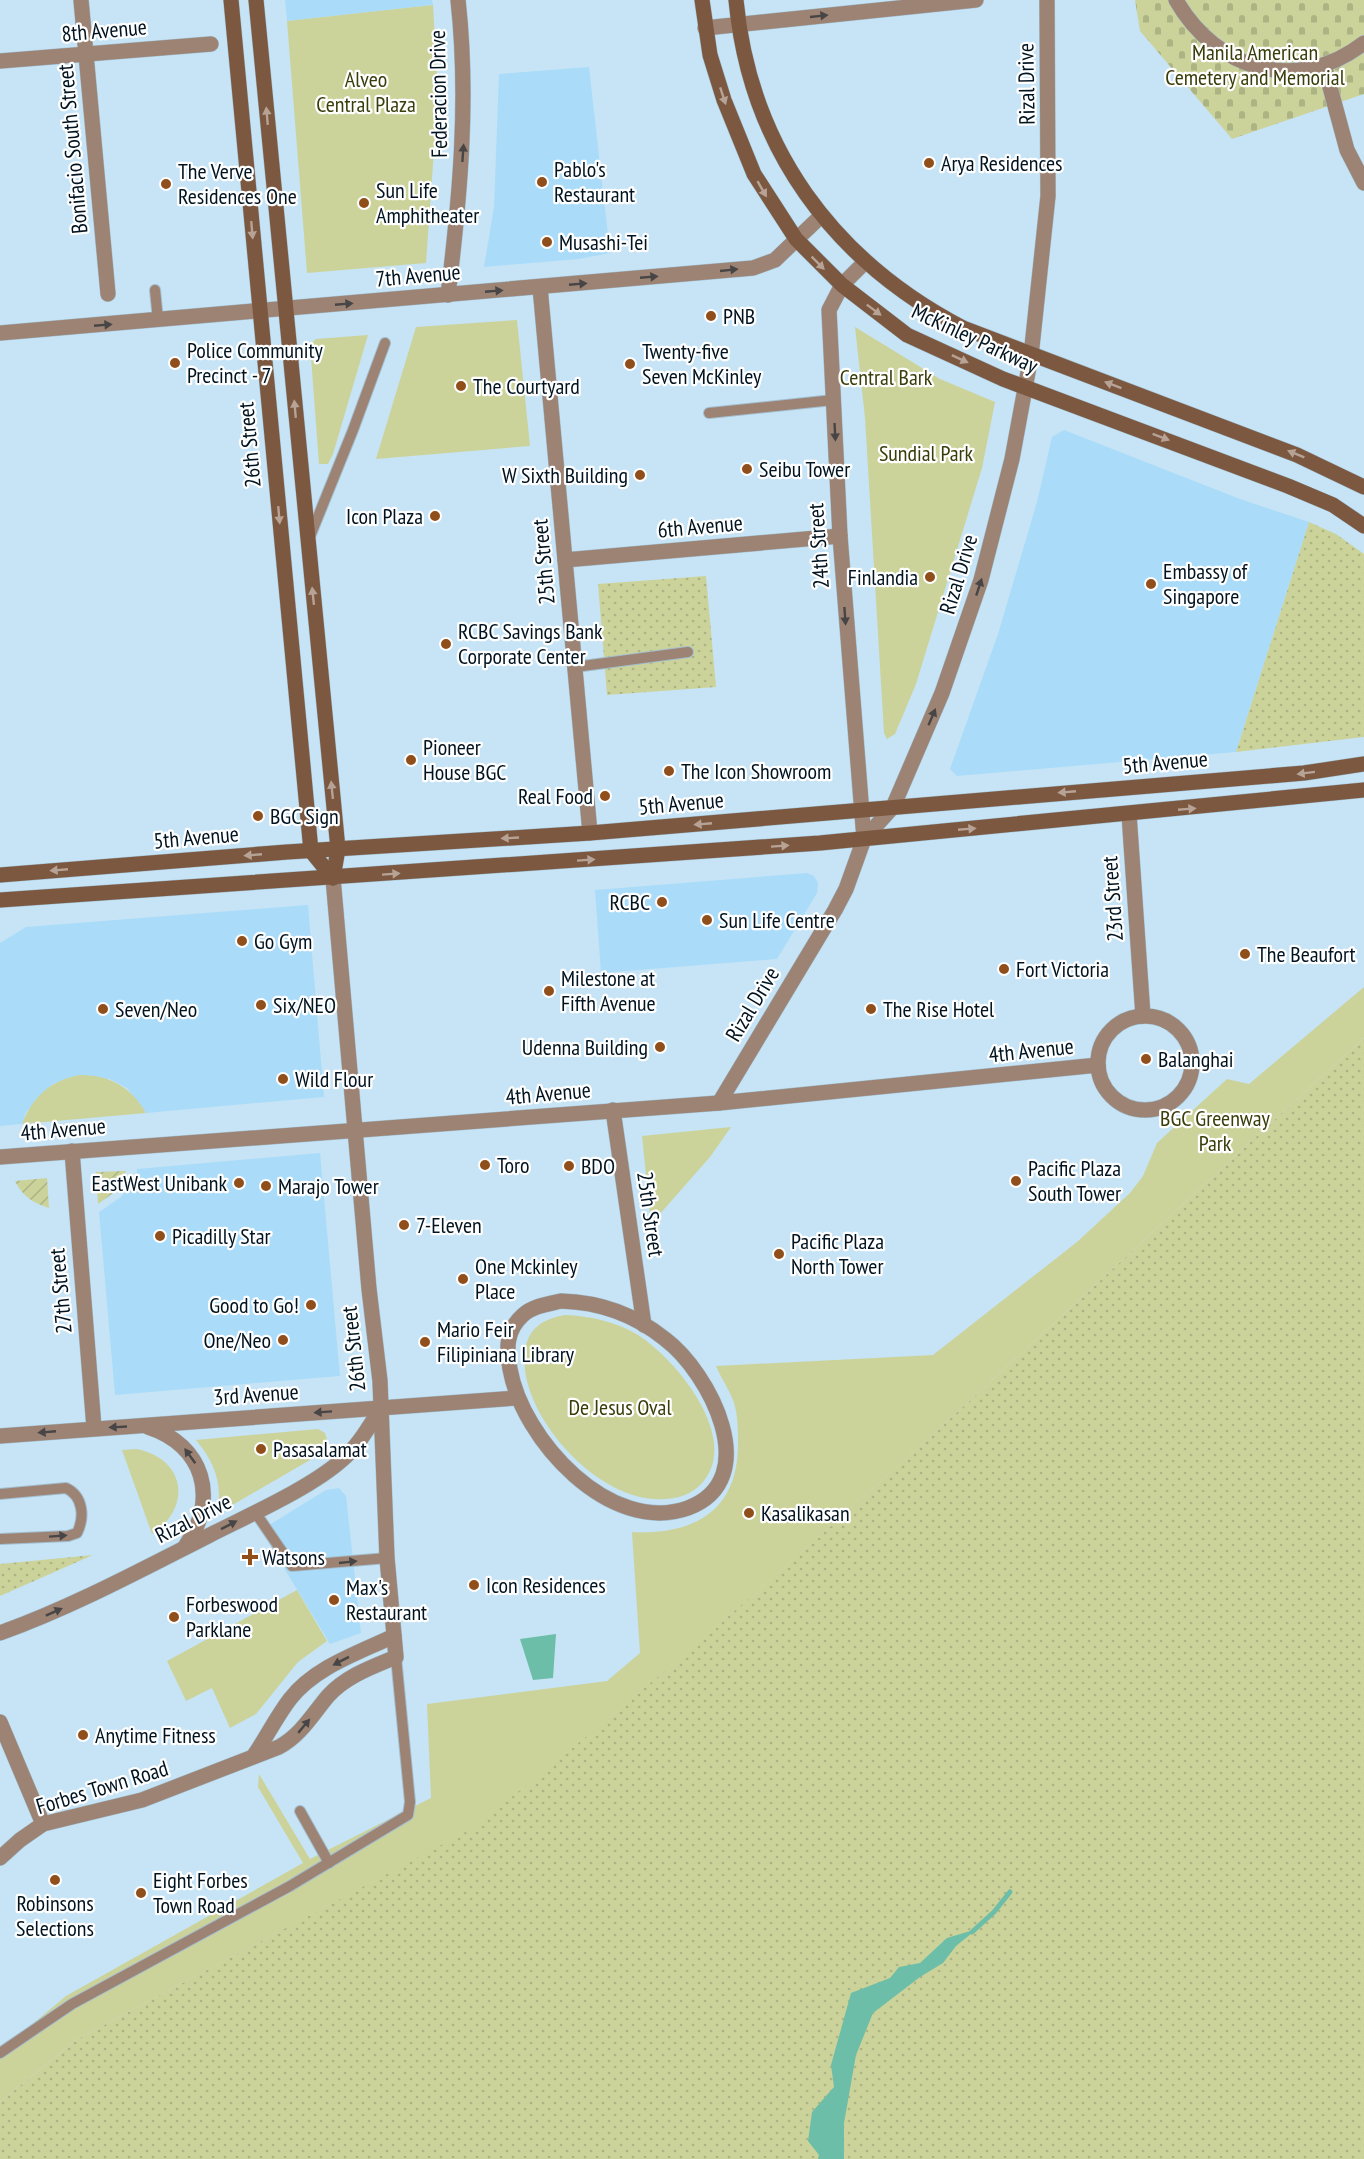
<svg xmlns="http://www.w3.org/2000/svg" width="1364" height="2159" viewBox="0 0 1364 2159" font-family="'PT Sans Narrow',sans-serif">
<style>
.built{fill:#aadcf9}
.grass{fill:url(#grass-dots)}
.cemetery{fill:url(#cemetery-stones)}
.park{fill:#ccd39a}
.garden{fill:url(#garden-furrows)}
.water{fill:#6cbea8}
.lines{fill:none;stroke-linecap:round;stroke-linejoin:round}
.stream{stroke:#6cbea8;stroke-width:5}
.service-casing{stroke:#a2becf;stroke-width:12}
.pedestrian-casing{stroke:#a2becf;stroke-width:16}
.minor-casing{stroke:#a2becf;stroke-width:16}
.tertiary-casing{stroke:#a2becf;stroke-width:16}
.secondary-casing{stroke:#a2becf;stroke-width:16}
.service{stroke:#9d8373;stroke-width:10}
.pedestrian{stroke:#9d8373;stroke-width:15}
.minor{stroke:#9d8373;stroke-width:15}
.tertiary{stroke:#9d8373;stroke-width:15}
.secondary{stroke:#7c5840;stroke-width:15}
.oneway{fill:#474545}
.oneway2{fill:#b7a396}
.poi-dot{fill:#904e1b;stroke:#fff;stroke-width:2}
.labels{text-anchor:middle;stroke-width:4.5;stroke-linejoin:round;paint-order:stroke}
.street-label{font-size:22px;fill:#001320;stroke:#fff}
.park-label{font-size:22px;fill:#393d09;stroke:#fff}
.poi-label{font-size:22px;fill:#001320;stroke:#fff;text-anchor:start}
</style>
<defs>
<pattern id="grass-dots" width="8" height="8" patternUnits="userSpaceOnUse" patternTransform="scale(1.5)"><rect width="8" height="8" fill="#ccd39a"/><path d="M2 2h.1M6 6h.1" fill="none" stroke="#adb484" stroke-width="1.8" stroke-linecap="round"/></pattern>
<pattern id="cemetery-stones" width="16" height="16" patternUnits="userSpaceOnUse" patternTransform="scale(1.5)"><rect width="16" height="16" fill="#ccd39a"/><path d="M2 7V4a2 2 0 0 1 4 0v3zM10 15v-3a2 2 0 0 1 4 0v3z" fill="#adb484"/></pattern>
<pattern id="garden-furrows" width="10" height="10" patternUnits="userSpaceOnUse" patternTransform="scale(1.5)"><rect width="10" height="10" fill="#ccd39a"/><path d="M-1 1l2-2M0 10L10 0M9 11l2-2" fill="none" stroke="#adb484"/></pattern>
</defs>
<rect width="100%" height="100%" fill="#c6e4f5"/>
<g class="built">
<polygon points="285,0 432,0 433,5 287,21"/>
<polygon points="589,67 610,253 579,259 484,267 494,207 499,74"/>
<polygon points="1064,430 1240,499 1309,522 1236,752 957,776 950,769 998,634 1037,502 1052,437"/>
<polygon points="807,873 814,876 818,883 817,893 777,959 601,973 595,890"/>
<polygon points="308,905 324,1097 146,1113 127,1088 110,1079 71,1077 53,1084 26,1112 22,1124 0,1126 0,943 26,927"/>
<polygon points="320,1153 340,1376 115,1395 99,1212 121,1197 131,1182 137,1182 137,1169"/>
<polygon points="339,1488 346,1496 361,1633 330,1644 261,1530 326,1490"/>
</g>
<g class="grass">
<polygon points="1309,522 1336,534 1364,554 1364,737 1236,752"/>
<polygon points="706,576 716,687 607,695 598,584"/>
<path d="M1364 1038V2159H0V2102L76 2040 470 1829C785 1584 1069 1305 1364 1038Z"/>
<polygon points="93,1555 0,1596 0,1564"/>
</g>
<polygon class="cemetery" points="1135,0 1364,0 1364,94 1232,139 1140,31"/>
<g class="park">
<polygon points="433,5 438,94 426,263 307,273 287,21"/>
<polygon points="517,320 530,446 376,459 416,327"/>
<polygon points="855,327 940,379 995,402 982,468 916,684 895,734 887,739 884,733 865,418"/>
<polygon points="368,335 333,454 328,464 319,464 310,344 316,339"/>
<path d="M1364 987V1038C1069 1305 785 1584 471 1829L76 2040 0 2102V2051L66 1996 303 1863 258 1787 259 1774 310 1859 431 1798 427 1704 607 1681 640 1653 632 1532C693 1535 738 1512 738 1444 738 1431 738 1416 734 1403 730 1391 721 1378 716 1366L933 1355 1077 1242 1130 1193 1143 1176 1157 1143 1227 1079 1249 1084Z"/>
<path d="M80 1075C110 1075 131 1087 146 1113L22 1124C32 1097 51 1080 80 1075Z"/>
<polygon points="731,1127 710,1157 651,1224 642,1136"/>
<path d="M565 1315C590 1316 617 1322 638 1335 676 1359 741 1438 703 1482 690 1497 673 1500 654 1499 593 1496 517 1412 525 1351 528 1328 543 1319 565 1315Z"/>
<path d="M318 1429 325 1433 328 1443 322 1453 217 1514C223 1484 215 1463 196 1440Z"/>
<path d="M136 1449C185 1458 193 1507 152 1534L122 1450Z"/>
<polygon points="297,1590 327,1641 298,1662 256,1714 230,1728 212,1688 186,1701 167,1661"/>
</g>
<g class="garden">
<polygon points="126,1171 116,1191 98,1204 96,1172"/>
<path d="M47 1178 49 1208C33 1203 22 1196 15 1181Z"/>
</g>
<g class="water">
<polygon points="556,1634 553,1678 533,1680 520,1639"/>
<polygon points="977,1929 956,1946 943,1963 920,1977 873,2013 856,2055 844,2123 844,2159 818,2159 819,2155 808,2141 812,2112 834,2087 831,2065 851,1993 890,1978 899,1967 920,1963 947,1938"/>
</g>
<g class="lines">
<polyline class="stream" points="972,1932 994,1912 1010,1892"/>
<g class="service-casing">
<g id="service">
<polyline points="155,290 158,320"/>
<polyline points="709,413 833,400"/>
<polyline points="309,539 353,430 385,343"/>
<polyline points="575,667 688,652"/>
<path d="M0 1494 66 1488C83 1496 85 1517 77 1533L68 1536 0 1539"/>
<polyline points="255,1512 292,1566 387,1558"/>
<polyline points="300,1811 329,1863"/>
<polyline points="0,2053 72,2004 290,1886 408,1815 410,1802 396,1657"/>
</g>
</g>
<g class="pedestrian-casing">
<g id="pedestrian">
<polyline points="81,0 108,294"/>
<polyline points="0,61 211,44"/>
</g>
</g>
<g class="minor-casing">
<g id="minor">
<path d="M1176 0C1216 70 1297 95 1364 43"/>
<polyline points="705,28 976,0"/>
<polyline points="1324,65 1347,150 1364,183"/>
<polyline points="540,287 590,833"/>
<path d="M448 295C460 196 469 99 458 0"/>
<polyline points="565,560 840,536"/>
<polyline points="1129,814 1143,1016"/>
<polyline points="864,839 840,536 829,310 842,285 865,262"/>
<circle cx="1145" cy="1063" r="47"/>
<polyline points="719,1103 835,910 846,889 864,839 893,807 942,693 981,580 1012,459 1031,356 1048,196 1047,0"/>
<polyline points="613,1110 644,1325"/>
<polyline points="72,1151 94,1428"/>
<polyline points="0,1157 719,1103 1098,1065"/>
<path d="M561 1301C600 1302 634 1314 665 1339 709 1372 765 1479 688 1508 610 1536 522 1439 510 1369 506 1349 506 1330 523 1315 533 1306 548 1304 561 1301Z"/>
<path d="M148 1427C204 1445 219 1499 186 1545"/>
<polyline points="0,1436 516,1398"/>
<path d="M0 1633C72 1607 139 1571 208 1536 247 1516 311 1488 343 1459 359 1445 370 1425 381 1408"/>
<polyline points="0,1722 43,1824"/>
<path d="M255 1754C267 1736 277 1716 290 1699 315 1667 358 1653 394 1636"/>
<path d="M0 1858 20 1840 43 1824 142 1800 279 1747C301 1735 312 1715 328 1696 346 1676 372 1667 396 1657L387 1558 380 1381 369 1289 333 878"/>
</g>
</g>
<g class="tertiary-casing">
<polyline id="tertiary" points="0,333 753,268 775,260 821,216"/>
</g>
<g class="secondary-casing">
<g id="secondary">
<polyline points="231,0 311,851 333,878"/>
<polyline points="256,0 338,849 333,878"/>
<polyline points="702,0 710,55 724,100 754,174 796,239 842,285 907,335 1003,379 1288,486 1333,505 1364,526"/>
<path d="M736 0C750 148 833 260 963 328L1297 455 1364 487"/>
<polyline points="0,875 287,852 590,833 1304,773 1364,764"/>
<polyline points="0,900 820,843 1364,790"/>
</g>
</g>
<use href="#service" class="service"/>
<use href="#pedestrian" class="pedestrian"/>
<use href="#minor" class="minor"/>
<use href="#tertiary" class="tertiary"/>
<use href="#secondary" class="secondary"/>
</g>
<defs><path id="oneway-solid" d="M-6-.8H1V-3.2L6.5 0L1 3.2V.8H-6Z" transform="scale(1.5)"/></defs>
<g class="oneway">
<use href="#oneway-solid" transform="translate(819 16) rotate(-6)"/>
<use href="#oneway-solid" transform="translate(463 153) rotate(-86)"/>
<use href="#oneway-solid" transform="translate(729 270) rotate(-6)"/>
<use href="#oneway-solid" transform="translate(649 277) rotate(-5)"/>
<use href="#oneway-solid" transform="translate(578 284) rotate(-5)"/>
<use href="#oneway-solid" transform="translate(494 291) rotate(-5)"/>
<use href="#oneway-solid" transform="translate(344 304) rotate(-5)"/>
<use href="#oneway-solid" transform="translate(103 325) rotate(-5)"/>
<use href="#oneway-solid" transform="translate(835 432) rotate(87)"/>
<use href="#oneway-solid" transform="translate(979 587) rotate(-72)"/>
<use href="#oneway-solid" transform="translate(845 616) rotate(86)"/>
<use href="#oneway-solid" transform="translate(932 717) rotate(-67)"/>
<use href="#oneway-solid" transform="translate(323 1412) rotate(176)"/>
<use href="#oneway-solid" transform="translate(118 1427) rotate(177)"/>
<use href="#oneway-solid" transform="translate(47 1432) rotate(175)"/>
<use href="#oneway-solid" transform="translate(190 1456) rotate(-126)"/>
<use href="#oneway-solid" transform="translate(229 1525) rotate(-27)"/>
<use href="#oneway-solid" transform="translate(58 1536) rotate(-4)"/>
<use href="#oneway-solid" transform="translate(348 1562) rotate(-6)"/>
<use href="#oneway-solid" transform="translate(54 1612) rotate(-24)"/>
<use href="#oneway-solid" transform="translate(341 1661) rotate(153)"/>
<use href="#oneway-solid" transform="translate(304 1726) rotate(-50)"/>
</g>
<g class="oneway2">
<use href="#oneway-solid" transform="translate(723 96) rotate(72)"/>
<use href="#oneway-solid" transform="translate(267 116) rotate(-95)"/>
<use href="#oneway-solid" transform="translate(762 189) rotate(60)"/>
<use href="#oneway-solid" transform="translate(252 230) rotate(85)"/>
<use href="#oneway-solid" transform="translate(818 263) rotate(45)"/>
<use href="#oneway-solid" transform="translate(874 310) rotate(37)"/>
<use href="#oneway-solid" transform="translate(960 359) rotate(25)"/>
<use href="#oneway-solid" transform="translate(1113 385) rotate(-159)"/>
<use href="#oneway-solid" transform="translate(295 409) rotate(-95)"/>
<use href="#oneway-solid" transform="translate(1161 437) rotate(21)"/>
<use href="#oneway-solid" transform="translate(1296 454) rotate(-158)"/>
<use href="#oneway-solid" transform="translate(279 515) rotate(85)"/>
<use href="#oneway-solid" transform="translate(313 596) rotate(-96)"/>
<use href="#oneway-solid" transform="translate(1306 773) rotate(173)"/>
<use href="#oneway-solid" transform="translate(332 790) rotate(-96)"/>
<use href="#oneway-solid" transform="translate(1067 792) rotate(175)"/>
<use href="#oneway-solid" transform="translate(1187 809) rotate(-5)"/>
<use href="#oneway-solid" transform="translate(703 824) rotate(175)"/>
<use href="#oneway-solid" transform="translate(967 829) rotate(-5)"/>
<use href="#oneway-solid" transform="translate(510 838) rotate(177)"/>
<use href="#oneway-solid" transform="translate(780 846) rotate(-4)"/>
<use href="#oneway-solid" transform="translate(253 855) rotate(175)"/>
<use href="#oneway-solid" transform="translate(586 860) rotate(-4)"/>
<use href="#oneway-solid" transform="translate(59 870) rotate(175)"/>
<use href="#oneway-solid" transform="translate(391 874) rotate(-4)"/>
</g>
<g class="poi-dot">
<circle cx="929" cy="163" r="6"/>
<circle cx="542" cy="182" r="6"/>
<circle cx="166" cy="184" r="6"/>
<circle cx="364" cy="203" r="6"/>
<circle cx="547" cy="242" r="6"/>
<circle cx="711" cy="316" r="6"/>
<circle cx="175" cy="363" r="6"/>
<circle cx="630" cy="364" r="6"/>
<circle cx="461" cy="386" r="6"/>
<circle cx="747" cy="469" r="6"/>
<circle cx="640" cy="475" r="6"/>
<circle cx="435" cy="516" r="6"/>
<circle cx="930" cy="577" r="6"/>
<circle cx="1151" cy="584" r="6"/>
<circle cx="446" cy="644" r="6"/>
<circle cx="411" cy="760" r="6"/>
<circle cx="669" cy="771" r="6"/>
<circle cx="605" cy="796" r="6"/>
<circle cx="258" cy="816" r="6"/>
<circle cx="662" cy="902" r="6"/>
<circle cx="707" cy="920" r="6"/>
<circle cx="242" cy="941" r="6"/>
<circle cx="1245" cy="954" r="6"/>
<circle cx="1004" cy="969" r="6"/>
<circle cx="549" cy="991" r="6"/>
<circle cx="261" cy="1005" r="6"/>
<circle cx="103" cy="1009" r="6"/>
<circle cx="871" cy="1009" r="6"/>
<circle cx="660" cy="1047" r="6"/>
<circle cx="1146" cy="1059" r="6"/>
<circle cx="283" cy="1079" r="6"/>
<circle cx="485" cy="1165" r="6"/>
<circle cx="569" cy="1166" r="6"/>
<circle cx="1016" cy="1181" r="6"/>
<circle cx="239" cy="1183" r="6"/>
<circle cx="266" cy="1186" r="6"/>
<circle cx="404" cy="1225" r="6"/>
<circle cx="160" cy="1236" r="6"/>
<circle cx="779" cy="1254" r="6"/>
<circle cx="463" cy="1279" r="6"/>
<circle cx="311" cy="1305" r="6"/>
<circle cx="283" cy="1340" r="6"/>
<circle cx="425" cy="1342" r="6"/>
<circle cx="261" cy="1449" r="6"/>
<circle cx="749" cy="1513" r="6"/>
<path d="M247 1548h6v6h6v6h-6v6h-6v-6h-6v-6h6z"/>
<circle cx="474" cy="1585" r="6"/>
<circle cx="334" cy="1600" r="6"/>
<circle cx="174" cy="1617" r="6"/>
<circle cx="83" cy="1735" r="6"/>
<circle cx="55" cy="1880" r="6"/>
<circle cx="141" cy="1893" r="6"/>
</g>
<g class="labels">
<g class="street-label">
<text transform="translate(104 30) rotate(-5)" y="8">8th Avenue</text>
<text transform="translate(1026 84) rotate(-91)" y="8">Rizal Drive</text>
<text transform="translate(438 94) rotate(-91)" y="8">Federacion Drive</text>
<text transform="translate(72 149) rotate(-95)" y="8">Bonifacio South Street</text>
<text transform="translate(418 275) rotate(-5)" y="8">7th Avenue</text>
<text transform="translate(975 338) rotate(25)" y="8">McKinley Parkway</text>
<text transform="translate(249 445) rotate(-95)" y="8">26th Street</text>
<text transform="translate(700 526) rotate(-5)" y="8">6th Avenue</text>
<text transform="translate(818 546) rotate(-94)" y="8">24th Street</text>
<text transform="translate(543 562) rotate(-95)" y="8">25th Street</text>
<text transform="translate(958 574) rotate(-73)" y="8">Rizal Drive</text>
<text transform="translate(1165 762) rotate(-5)" y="8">5th Avenue</text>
<text transform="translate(681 803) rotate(-5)" y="8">5th Avenue</text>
<text transform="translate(196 837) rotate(-5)" y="8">5th Avenue</text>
<text transform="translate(1112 899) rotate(-94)" y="8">23rd Street</text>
<text transform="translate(752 1004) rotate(-59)" y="8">Rizal Drive</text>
<text transform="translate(1031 1050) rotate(-6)" y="8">4th Avenue</text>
<text transform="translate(548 1093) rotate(-5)" y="8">4th Avenue</text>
<text transform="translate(63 1129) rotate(-5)" y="8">4th Avenue</text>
<text transform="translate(651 1214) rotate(82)" y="8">25th Street</text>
<text transform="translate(60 1291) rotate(-95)" y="8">27th Street</text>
<text transform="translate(353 1349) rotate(-96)" y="8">26th Street</text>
<text transform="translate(256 1394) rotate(-4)" y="8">3rd Avenue</text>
<text transform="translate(193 1518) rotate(-27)" y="8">Rizal Drive</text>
<text transform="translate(102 1787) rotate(-17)" y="8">Forbes Town Road</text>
</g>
<g class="park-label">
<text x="1255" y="60">Manila American<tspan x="1255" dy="25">Cemetery and Memorial</tspan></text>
<text x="366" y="87">Alveo<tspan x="366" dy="25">Central Plaza</tspan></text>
<text x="886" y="385">Central Bark</text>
<text x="926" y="461">Sundial Park</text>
<text x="1215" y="1126">BGC Greenway<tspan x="1215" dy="25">Park</tspan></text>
<text x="620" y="1415">De Jesus Oval</text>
</g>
<g class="poi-label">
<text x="941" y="171">Arya Residences</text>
<text x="554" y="177">Pablo's<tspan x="554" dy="25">Restaurant</tspan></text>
<text x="178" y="179">The Verve<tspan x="178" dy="25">Residences One</tspan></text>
<text x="376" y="198">Sun Life<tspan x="376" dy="25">Amphitheater</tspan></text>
<text x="559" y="250">Musashi-Tei</text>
<text x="723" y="324">PNB</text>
<text x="187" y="358">Police Community<tspan x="187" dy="25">Precinct - 7</tspan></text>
<text x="642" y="359">Twenty-five<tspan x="642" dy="25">Seven McKinley</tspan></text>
<text x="473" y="394">The Courtyard</text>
<text x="759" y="477">Seibu Tower</text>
<text x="628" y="483" text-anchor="end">W Sixth Building</text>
<text x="423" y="524" text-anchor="end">Icon Plaza</text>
<text x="1163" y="579">Embassy of<tspan x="1163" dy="25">Singapore</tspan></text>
<text x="918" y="585" text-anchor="end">Finlandia</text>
<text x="458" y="639">RCBC Savings Bank<tspan x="458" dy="25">Corporate Center</tspan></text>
<text x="423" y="755">Pioneer<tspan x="423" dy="25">House BGC</tspan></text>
<text x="681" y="779">The Icon Showroom</text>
<text x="593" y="804" text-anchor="end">Real Food</text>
<text x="270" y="824">BGC Sign</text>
<text x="650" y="910" text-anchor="end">RCBC</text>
<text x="719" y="928">Sun Life Centre</text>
<text x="254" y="949">Go Gym</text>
<text x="1257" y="962">The Beaufort</text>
<text x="1016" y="977">Fort Victoria</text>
<text x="561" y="986">Milestone at<tspan x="561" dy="25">Fifth Avenue</tspan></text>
<text x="273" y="1013">Six/NEO</text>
<text x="115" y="1017">Seven/Neo</text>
<text x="883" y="1017">The Rise Hotel</text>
<text x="648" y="1055" text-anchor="end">Udenna Building</text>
<text x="1158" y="1067">Balanghai</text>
<text x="295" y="1087">Wild Flour</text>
<text x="497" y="1173">Toro</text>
<text x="581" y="1174">BDO</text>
<text x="1028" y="1176">Pacific Plaza<tspan x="1028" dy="25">South Tower</tspan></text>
<text x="227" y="1191" text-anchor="end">EastWest Unibank</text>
<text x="278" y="1194">Marajo Tower</text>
<text x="416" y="1233">7-Eleven</text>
<text x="172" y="1244">Picadilly Star</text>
<text x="791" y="1249">Pacific Plaza<tspan x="791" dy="25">North Tower</tspan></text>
<text x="475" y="1274">One Mckinley<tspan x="475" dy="25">Place</tspan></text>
<text x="299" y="1313" text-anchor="end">Good to Go!</text>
<text x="437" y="1337">Mario Feir<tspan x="437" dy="25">Filipiniana Library</tspan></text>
<text x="271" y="1348" text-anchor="end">One/Neo</text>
<text x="273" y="1457">Pasasalamat</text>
<text x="761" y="1521">Kasalikasan</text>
<text x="262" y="1565">Watsons</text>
<text x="486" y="1593">Icon Residences</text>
<text x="346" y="1595">Max's<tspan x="346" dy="25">Restaurant</tspan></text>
<text x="186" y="1612">Forbeswood<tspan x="186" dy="25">Parklane</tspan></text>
<text x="95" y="1743">Anytime Fitness</text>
<text x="153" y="1888">Eight Forbes<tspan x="153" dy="25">Town Road</tspan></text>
<text x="55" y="1911" text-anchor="middle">Robinsons<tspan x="55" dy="25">Selections</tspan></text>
</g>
</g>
</svg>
